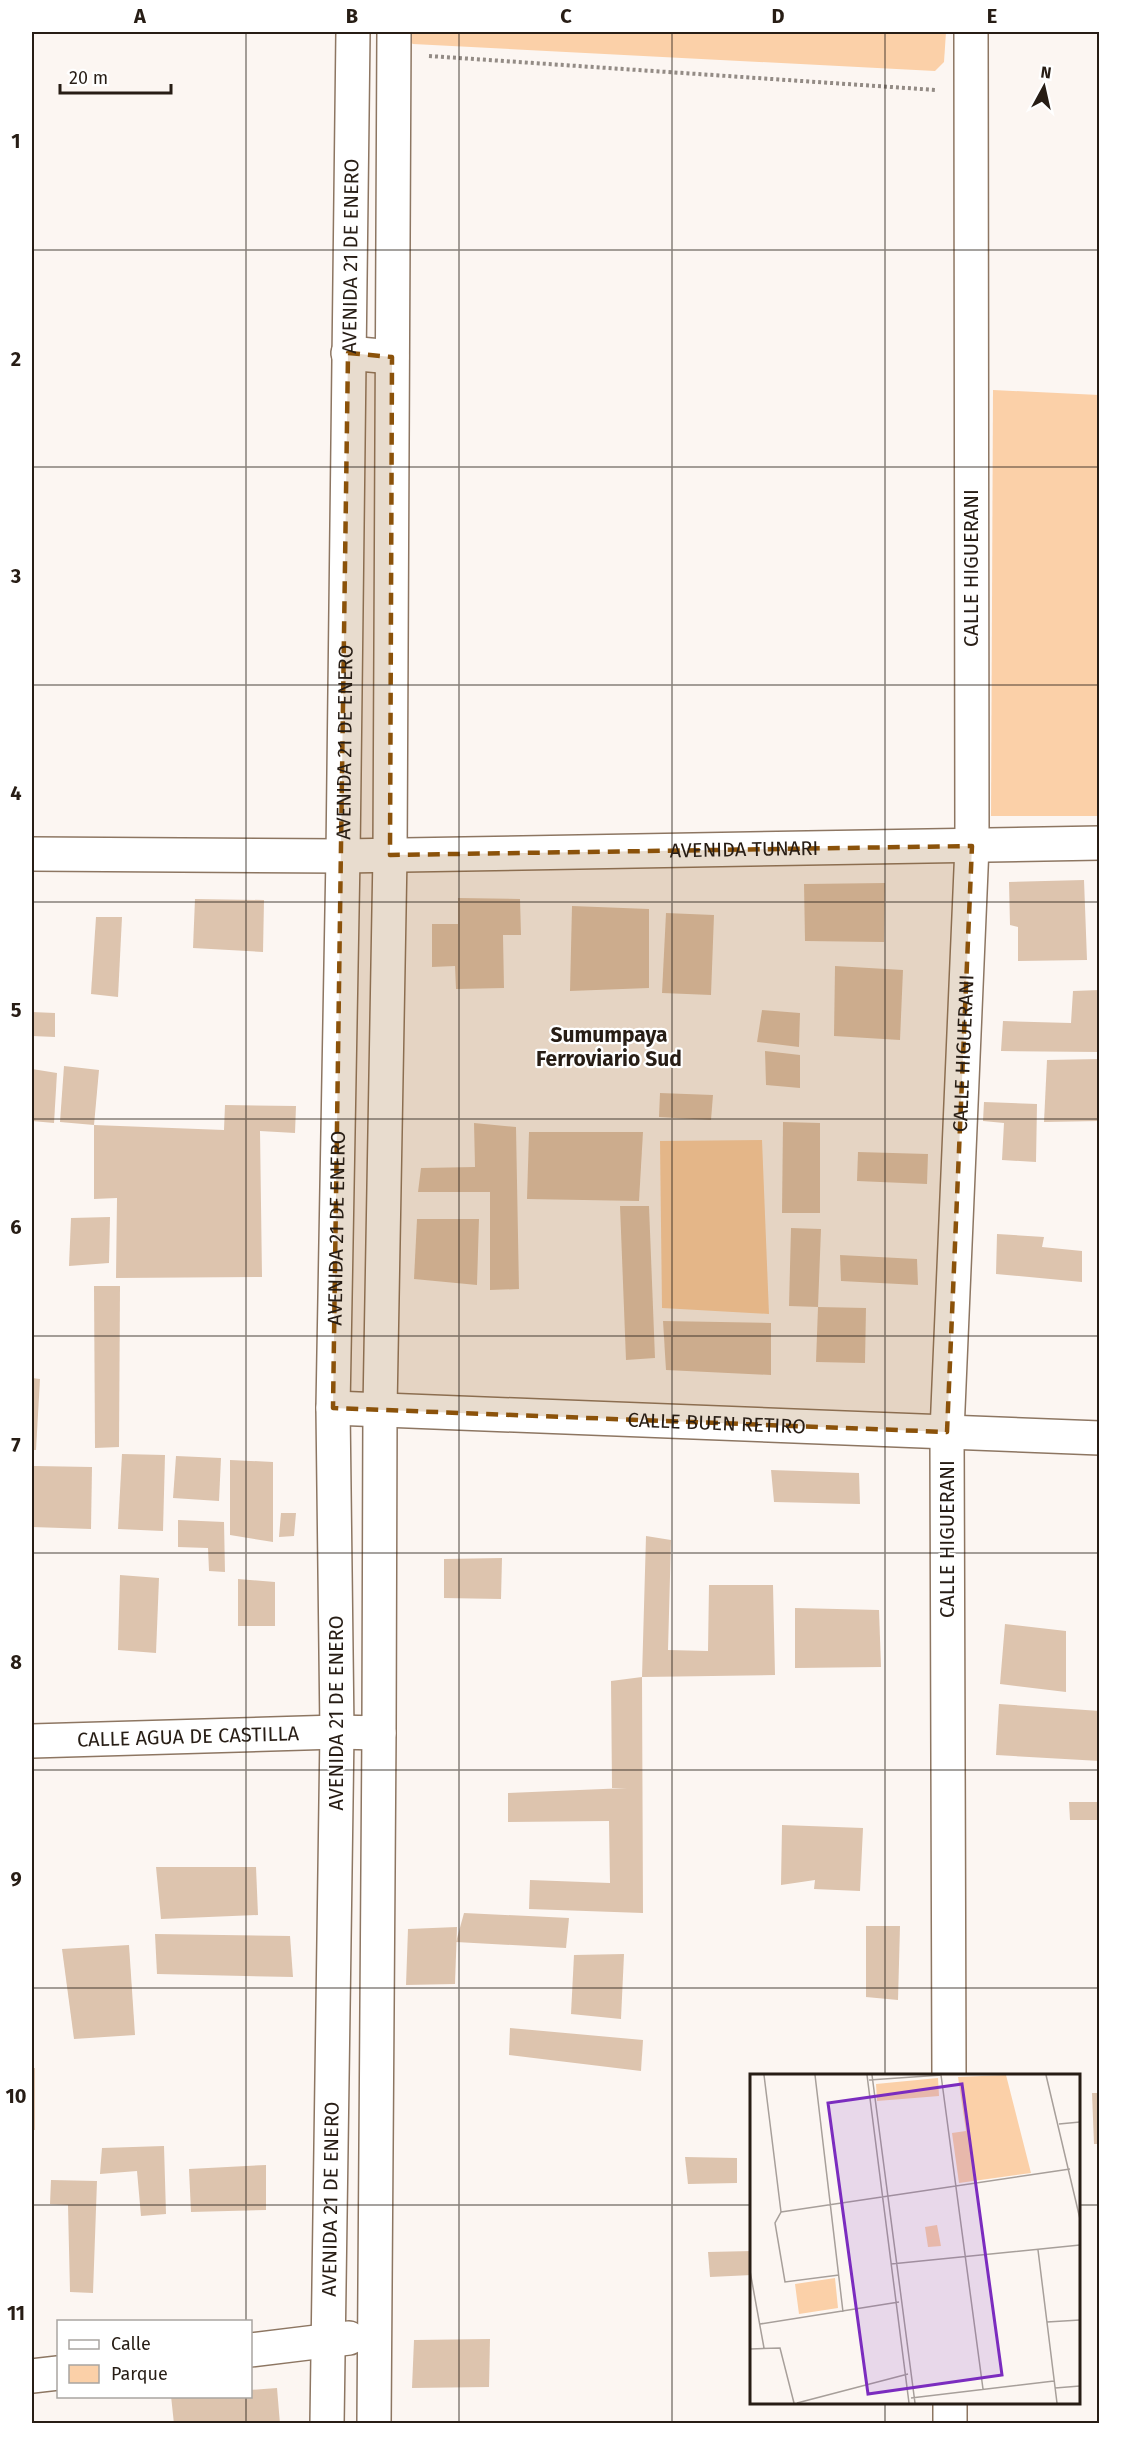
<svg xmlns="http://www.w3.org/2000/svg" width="1131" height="2455" viewBox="0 0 1131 2455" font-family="'Fira Sans',sans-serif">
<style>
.green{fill:#fbd0a8}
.building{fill:#ddc4ae}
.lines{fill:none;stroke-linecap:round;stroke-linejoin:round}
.minor-casing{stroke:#8d7662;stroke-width:36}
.tertiary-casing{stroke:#8d7662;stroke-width:36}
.path{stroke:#938b85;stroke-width:4;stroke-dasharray:3 3;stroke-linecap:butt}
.minor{stroke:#fff;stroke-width:33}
.tertiary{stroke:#fff;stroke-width:33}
.marked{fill:#8b520a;fill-opacity:0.2;stroke:#8b520a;stroke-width:4.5;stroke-dasharray:12 8;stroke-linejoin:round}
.grid{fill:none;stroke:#271d15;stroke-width:1.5;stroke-opacity:0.55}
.labels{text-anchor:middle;stroke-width:4.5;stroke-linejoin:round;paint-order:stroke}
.street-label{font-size:20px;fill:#271d15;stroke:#fff}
.neighbourhood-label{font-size:21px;font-weight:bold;fill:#271d15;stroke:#fff}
.inset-road{fill:none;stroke:#a79f9a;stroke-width:1.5}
.view{fill:#7b2cbf;fill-opacity:0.15;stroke:#7b2cbf;stroke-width:3}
.inset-edge{fill:none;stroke:#271d15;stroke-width:3}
.neatline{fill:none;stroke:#271d15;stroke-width:2}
.grid-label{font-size:20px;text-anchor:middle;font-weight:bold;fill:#271d15}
</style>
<rect width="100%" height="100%" fill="#fcf6f2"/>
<g class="green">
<polygon points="404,32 946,32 944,62 935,71 413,44 406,40"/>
<polygon points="993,390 1099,395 1099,816 991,816"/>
<polygon points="762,1140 769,1314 662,1308 660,1141"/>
</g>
<g class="building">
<polygon points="1084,880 1087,960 1018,961 1018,927 1010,925 1009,882"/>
<polygon points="885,883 884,942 805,941 804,884"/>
<polygon points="458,898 520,899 521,935 503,935 504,988 456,989 455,966 432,967 432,924 458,924"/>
<polygon points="195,899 264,900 263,952 193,948"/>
<polygon points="572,906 649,909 649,988 570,991"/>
<polygon points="666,913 714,915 711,995 662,993"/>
<polygon points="96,917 122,917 118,997 91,994"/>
<polygon points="835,966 903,970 900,1040 834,1036"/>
<polygon points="1100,990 1100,1052 1001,1051 1003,1021 1071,1023 1073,991"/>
<polygon points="762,1010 800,1013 799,1047 757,1042"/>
<polygon points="32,1012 55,1013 55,1037 32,1036"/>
<polygon points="765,1051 800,1055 800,1088 766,1085"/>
<polygon points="1100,1059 1100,1121 1044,1122 1047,1060"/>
<polygon points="64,1066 99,1070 94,1125 60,1122"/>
<polygon points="32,1069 57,1073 54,1123 32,1121"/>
<polygon points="660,1093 713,1095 711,1120 659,1117"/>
<polygon points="984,1102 1037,1104 1036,1162 1002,1160 1004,1123 983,1121"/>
<polygon points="225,1105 296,1106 295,1133 260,1131 262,1277 116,1278 117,1198 94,1199 94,1125 224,1130"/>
<polygon points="783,1122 820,1123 820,1213 782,1213"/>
<polygon points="474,1123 516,1127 519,1289 490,1290 490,1192 418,1192 421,1168 475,1167"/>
<polygon points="529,1132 643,1132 639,1201 527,1199"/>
<polygon points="858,1152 928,1154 927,1184 857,1181"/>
<polygon points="620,1206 649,1206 655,1358 626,1360"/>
<polygon points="110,1217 109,1263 69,1266 71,1218"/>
<polygon points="417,1219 479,1219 477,1285 414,1279"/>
<polygon points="791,1228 821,1229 818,1307 789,1306"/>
<polygon points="997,1234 1044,1237 1042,1247 1082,1251 1082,1282 996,1274"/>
<polygon points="840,1255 917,1259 918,1285 841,1281"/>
<polygon points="94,1286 120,1286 119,1447 95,1448"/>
<polygon points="818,1307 866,1308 865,1363 816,1362"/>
<polygon points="663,1321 771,1323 771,1375 666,1370"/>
<polygon points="32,1378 40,1379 36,1450 32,1450"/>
<polygon points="122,1454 165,1455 163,1531 118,1529"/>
<polygon points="176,1456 221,1458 219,1501 173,1498"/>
<polygon points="230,1460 273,1462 273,1542 230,1535"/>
<polygon points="34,1466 92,1467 91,1529 32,1527"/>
<polygon points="771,1470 859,1473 860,1504 774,1502"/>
<polygon points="281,1513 296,1513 294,1536 279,1537"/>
<polygon points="178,1520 224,1522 225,1572 209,1571 208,1548 178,1547"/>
<polygon points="646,1536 671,1540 668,1650 708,1651 709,1585 773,1585 775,1675 642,1677"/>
<polygon points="502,1558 501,1599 444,1598 444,1559"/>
<polygon points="120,1575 159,1578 156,1653 118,1650"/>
<polygon points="238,1579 275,1582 275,1626 238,1626"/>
<polygon points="795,1608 879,1610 881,1667 795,1668"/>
<polygon points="1005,1624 1066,1631 1066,1692 1000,1684"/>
<polygon points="642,1677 643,1913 529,1909 530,1880 610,1883 609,1821 508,1822 508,1793 627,1788 612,1788 611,1681"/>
<polygon points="999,1704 1100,1711 1100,1761 996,1755"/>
<polygon points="1069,1802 1100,1802 1100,1820 1070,1820"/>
<polygon points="782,1825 863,1828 860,1891 814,1889 815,1880 781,1885"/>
<polygon points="156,1867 256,1867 258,1915 161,1919"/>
<polygon points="464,1913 569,1918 566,1948 456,1942"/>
<polygon points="866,1926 900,1926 898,2000 866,1997"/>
<polygon points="457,1927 455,1984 406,1985 408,1929"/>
<polygon points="155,1934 290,1936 293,1977 157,1974"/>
<polygon points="129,1945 135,2035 74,2039 62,1949"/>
<polygon points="624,1954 621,2019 571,2014 574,1955"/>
<polygon points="510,2028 643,2040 641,2071 509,2055"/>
<rect x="32" y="2068" width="3" height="62"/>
<polygon points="1092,2093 1100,2093 1100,2144 1094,2144"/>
<polygon points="164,2146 166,2214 141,2216 137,2171 100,2174 102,2148"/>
<polygon points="685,2157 737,2158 737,2183 688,2184"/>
<polygon points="266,2165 266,2210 191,2212 189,2169"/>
<polygon points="51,2180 97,2181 93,2293 70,2292 68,2205 50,2204"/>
<polygon points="752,2251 752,2275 710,2277 708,2252"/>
<polygon points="490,2339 489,2387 412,2388 414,2340"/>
<polygon points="277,2388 280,2424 174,2424 171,2396 250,2396 250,2390"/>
</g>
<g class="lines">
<g class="minor-casing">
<g id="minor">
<polyline points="348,353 392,357"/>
<path id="s1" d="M32 854 343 856 1100 843"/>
<path id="s2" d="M333 1408 1100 1438"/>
<path id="s3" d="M949 2076 947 1432 972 846 971 32"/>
<polyline points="250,2350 349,2338"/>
<polyline points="32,2376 58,2373"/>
<polyline points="950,2402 950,2424"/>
<path id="s4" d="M327 2424 337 1732"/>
<polyline points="374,2424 379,1733"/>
</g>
</g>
<g class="tertiary-casing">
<g id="tertiary">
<path id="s5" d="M337 1732 333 1408 343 856 353 32"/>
<path id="s6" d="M32 1741 337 1732 379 1733 380 1409 390 855 394 32"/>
</g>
</g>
<polyline class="path" points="429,56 936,90"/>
<use href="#minor" class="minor"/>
<use href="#tertiary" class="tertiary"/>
</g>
<path class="marked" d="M348 353 392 357 390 855 972 846 947 1432 333 1408Z"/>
<path class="grid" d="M246 32V2322M459 32V2424M672 32V2424M885 32V2076M32 250H1100M32 467H1100M32 685H1100M32 902H1100M32 1119H1100M32 1336H1100M32 1553H1100M32 1770H1100M32 1988H1100M32 2205H752M1078 2205H1100M246 2396V2424M885 2402V2424"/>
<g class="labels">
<g class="street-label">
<text dy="7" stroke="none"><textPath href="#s5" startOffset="1476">AVENIDA 21 DE ENERO</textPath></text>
<text transform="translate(971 568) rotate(-90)" y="7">CALLE HIGUERANI</text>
<text dy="7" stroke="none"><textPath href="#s5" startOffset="990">AVENIDA 21 DE ENERO</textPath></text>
<text dy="7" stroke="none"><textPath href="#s1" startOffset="712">AVENIDA TUNARI</textPath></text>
<text dy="7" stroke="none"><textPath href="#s3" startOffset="1023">CALLE HIGUERANI</textPath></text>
<text dy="7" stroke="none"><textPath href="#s5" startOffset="504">AVENIDA 21 DE ENERO</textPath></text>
<text dy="7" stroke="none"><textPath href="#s2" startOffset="384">CALLE BUEN RETIRO</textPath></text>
<text transform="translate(947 1539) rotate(-90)" y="7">CALLE HIGUERANI</text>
<text transform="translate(336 1713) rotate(-90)" y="7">AVENIDA 21 DE ENERO</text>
<text dy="7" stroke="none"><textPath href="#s6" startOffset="156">CALLE AGUA DE CASTILLA</textPath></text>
<text dy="7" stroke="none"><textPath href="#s4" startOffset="225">AVENIDA 21 DE ENERO</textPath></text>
</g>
<g class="neighbourhood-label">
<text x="609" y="1042">Sumumpaya<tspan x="609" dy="24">Ferroviario Sud</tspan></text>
</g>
</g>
<g transform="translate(750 2074)">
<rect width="330" height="330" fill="#fcf6f2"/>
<path d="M256 1 281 99 209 109 202 59 216 57 208 3ZM188 4 189 22 127 27 126 10ZM187 151 191 172 178 173 175 153ZM85 204 88 234 49 240 45 210Z" fill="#fbd0a8"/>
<path class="inset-road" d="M14 1 31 138 25 149 35 208 89 201M65 1 93 238M117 1 159 329M122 1 165 329M191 1 233 315M296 1 330 145M119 6 192 1M309 50 330 48M31 138 320 95M288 176 307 329M141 190 330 171M0 197 14 274M297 248 330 246M10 250 149 228M0 275 30 274 44 329M305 314 330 312M161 324 304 307M47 329 158 300"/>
<path class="view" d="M212 10 252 301 118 320 78 29Z"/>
<rect width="330" height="330" class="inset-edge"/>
</g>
<rect width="1131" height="2455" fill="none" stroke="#ffffff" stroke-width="66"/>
<rect x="57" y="2320" width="195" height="78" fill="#ffffff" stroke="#a9a5a1" stroke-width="1.5"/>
<rect x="69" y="2340" width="30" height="9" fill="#ffffff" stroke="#a9a5a1" stroke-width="1.5"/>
<text x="111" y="2350" font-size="18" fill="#271d15">Calle</text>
<rect x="69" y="2365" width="30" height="18" fill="#fbd0a8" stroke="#a9a5a1" stroke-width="1.5"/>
<text x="111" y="2380" font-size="18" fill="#271d15">Parque</text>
<g transform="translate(1044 87) rotate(8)" stroke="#ffffff" stroke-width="4.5" paint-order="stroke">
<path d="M0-4.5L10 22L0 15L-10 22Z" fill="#271d15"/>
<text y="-9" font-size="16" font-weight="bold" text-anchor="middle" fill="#271d15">N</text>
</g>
<path d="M60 84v9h111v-9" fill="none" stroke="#271d15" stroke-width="3"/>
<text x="69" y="84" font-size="18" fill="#271d15" stroke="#ffffff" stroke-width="4.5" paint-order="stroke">20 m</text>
<rect x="33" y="33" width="1065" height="2389" class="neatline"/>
<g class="grid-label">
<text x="140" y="23">A</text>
<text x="352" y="23">B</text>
<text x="566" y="23">C</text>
<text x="778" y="23">D</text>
<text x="992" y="23">E</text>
<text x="16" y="148">1</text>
<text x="16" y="366">2</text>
<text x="16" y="583">3</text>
<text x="16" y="800">4</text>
<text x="16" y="1017">5</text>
<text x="16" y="1234">6</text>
<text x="16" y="1452">7</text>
<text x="16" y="1669">8</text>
<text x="16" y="1886">9</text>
<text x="16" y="2103">10</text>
<text x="16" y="2320">11</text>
</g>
</svg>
